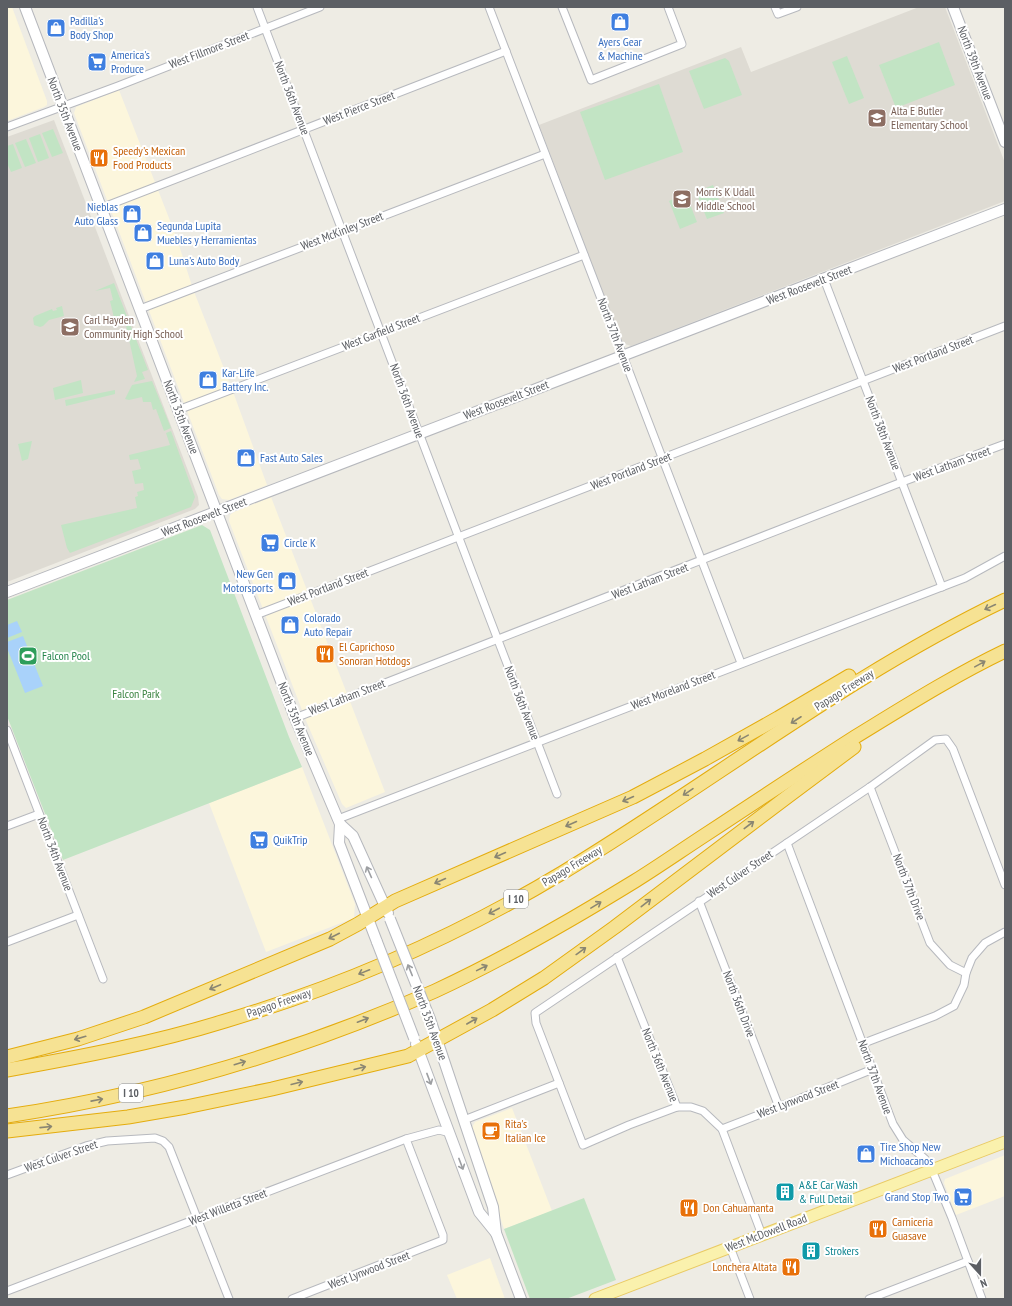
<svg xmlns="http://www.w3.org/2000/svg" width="1012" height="1306" viewBox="0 0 1012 1306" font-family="'PT Sans Narrow',sans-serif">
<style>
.commercial{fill:#fcf6dc}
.education{fill:#dedbd3}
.green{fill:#c2e4c4}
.water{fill:#a9d2fa}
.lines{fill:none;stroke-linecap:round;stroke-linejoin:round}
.street-casing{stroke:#b7b9be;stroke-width:9}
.secondary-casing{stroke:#b6b8bd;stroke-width:12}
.primary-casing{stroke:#e9ca63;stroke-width:13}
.highway-casing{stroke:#e4ac0e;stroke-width:15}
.street{stroke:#fff;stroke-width:7}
.secondary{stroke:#fff;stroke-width:10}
.primary{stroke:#faf1ad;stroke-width:11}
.highway{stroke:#f6e293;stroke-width:13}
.secondary-bridge-casing{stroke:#b6b8bd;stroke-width:12;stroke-linecap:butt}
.secondary-bridge{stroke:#fff;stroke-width:10}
.oneway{stroke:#8a8672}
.oneway2{stroke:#9d9fa2}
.labels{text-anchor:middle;stroke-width:4;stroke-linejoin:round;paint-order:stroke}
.shield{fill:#fff;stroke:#8d8f92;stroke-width:1}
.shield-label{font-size:11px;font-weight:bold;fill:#5c5f64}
.shop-label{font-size:12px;fill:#366cbe;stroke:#fff;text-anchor:start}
.street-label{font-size:12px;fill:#5c5f64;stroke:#fff}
.education-label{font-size:12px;fill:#785e54;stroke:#fff;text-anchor:start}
.food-label{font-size:12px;fill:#c56008;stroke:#fff;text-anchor:start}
.leisure-label{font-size:12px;fill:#27864d;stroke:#fff;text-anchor:start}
.park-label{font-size:12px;fill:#3b8442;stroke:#fff}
.culture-label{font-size:12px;fill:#0d838f;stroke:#fff;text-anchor:start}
</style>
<rect width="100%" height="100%" fill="#eeece4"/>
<g class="commercial">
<polygon points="7,7 12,7 47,101 47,105 44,107 7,121"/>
<polygon points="119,90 176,236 193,289 232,389 267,485 229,500 222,499 219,495 74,113 76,107"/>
<polygon points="271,497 385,792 346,808 342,804 307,723 229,521 230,515 234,512"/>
<polygon points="302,767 355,904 354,918 266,952 209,803"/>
<polygon points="512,1108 552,1211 504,1229 471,1129 475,1122"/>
<polygon points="1005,1155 1005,1196 956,1215 944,1183 945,1179"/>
<polygon points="490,1258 505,1299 457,1299 447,1275"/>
</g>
<g class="education">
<polygon points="919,7 945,7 1005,163 1005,201 631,346 625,344 621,340 539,125 741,47 751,72"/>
<polygon points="54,120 152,376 198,497 199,505 195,509 7,582 7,137"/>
</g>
<g class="green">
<polygon points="939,42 955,85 896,108 879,65"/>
<polygon points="847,56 864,98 849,104 832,62"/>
<polygon points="725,58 729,61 742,95 704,109 689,71"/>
<polygon points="659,84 683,152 605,180 580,112"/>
<polygon points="53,129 63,153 52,157 42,133"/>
<polygon points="40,134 49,158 38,162 29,138"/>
<polygon points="26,139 36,163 25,167 15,143"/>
<polygon points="13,144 22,168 11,172 7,163 7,146"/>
<polygon points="713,185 724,213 707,219 696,192"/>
<polygon points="686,194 697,222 680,229 669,201"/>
<polygon points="114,283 148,370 142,372 145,379 134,382 137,376 125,321 117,323 115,322 110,301 113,300 110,288 95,291"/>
<polygon points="62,306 64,316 49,320 43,326 40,327 34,325 33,318 35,316 52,309 53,311 57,310 56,308"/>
<polygon points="81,380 83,393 55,400 53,388"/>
<polygon points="152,381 171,428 164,431 156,409 153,410 151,402 143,402 142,397 129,400 125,399 132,385"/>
<polygon points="115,390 115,394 66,406 65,400"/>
<polygon points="171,431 195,497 191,507 70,553 67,548 61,525 137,508 135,497 138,496 137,492 144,490 143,483 135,484 132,471 141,469 138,459 130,460 129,455 170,445 166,433"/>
<polygon points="32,441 28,459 22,461 18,444"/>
<polygon points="202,525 210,530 289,737 302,767 63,860 7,716 7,600"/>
<polygon points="584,1198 616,1280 566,1299 530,1299 504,1229"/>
</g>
<g class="water">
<polygon points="17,621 22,632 7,638 7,625"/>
<polygon points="23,636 43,686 25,693 7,648 7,642"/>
</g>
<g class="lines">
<g class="street-casing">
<g id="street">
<polyline points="257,7 478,588 557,794"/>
<polyline points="489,7 741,663"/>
<polyline points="562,7 591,80 682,44 668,7"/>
<polyline points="775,7 778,14 797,7"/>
<polyline points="7,127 118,86 320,7"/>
<polyline points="101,208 506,51"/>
<polyline points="824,279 942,587"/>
<polyline points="140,309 545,154"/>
<polyline points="178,410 584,255"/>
<polyline points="256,615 1005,326"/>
<polyline points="295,718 902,482 1005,444"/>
<polyline points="7,730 103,979"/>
<polyline points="870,787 930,943 950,965 966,973"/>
<polyline points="338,819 965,578 1005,556"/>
<polyline points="7,826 39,814"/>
<polyline points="787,843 893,1124 903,1140 925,1159 932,1170 952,1218 982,1299"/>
<polyline points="699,901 779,1107"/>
<polyline points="7,942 78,915"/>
<polyline points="617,957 677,1107"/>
<polyline points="864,1043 935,1016 954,1006 964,985 966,973 972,958 985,943 1005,932"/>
<polyline points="464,1120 559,1083"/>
<polyline points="722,1129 779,1107 873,1069"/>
<polyline points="7,1175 86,1146 107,1141 155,1138 163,1141 169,1147 229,1299"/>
<polyline points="762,1235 722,1129 703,1111 691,1107 677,1107 629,1125 583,1145 536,1023 535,1013 870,787 935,740 946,739 953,749 1005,885"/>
<polyline points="730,1247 750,1299"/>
<polyline points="7,1291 406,1139 439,1130 450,1133"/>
<polyline points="292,1299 443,1240 443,1235 406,1139"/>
<polyline points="869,1299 968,1261"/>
</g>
</g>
<g class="secondary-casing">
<g id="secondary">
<polyline points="25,7 295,718 340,824 339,843 377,942"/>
<polyline points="953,7 1005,142"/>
<polyline points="7,592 1005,209"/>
<polyline points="340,824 353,836 388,913"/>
<polyline points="430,1019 493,1207 496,1233 521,1299"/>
<polyline points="416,1044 479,1212 496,1233"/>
</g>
</g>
<g class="primary-casing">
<polyline id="primary" points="595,1299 1005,1142"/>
</g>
<g class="highway-casing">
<g id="highway">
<polyline points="7,1057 78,1039 144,1017 330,939 358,924 395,901 633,797 705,759 778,718 849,676"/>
<path d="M7 1070C80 1057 154 1043 225 1021 343 986 457 936 562 873 711 783 848 675 1005 600"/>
<path d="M7 1116C154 1094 299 1051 435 991 504 959 570 921 635 881 659 866 682 850 705 835 755 802 805 769 855 737 904 707 953 676 1005 651"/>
<polyline points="7,1131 128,1117 186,1107 272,1089 408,1056 492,1010 544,978 615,927 787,797 854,747"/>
</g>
</g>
<use href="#street" class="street"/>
<use href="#secondary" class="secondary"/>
<use href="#primary" class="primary"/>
<use href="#highway" class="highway"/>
<g class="secondary-bridge-casing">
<g id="secondary-bridge">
<polyline points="390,919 430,1019"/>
<polyline points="377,942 414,1038"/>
</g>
</g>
<use href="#secondary-bridge" class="secondary-bridge"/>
</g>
<defs><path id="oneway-shaft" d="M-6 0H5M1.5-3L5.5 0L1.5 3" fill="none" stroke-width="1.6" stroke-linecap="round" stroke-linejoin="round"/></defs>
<g class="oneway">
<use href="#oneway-shaft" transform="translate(990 607) rotate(155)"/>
<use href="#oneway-shaft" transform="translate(980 664) rotate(-29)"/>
<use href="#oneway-shaft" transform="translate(796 720) rotate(147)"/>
<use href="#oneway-shaft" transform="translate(743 738) rotate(151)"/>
<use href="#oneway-shaft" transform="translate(688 792) rotate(146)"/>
<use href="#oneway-shaft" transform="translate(628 799) rotate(156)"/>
<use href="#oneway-shaft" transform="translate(571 824) rotate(156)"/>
<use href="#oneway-shaft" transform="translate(749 825) rotate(-37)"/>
<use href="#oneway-shaft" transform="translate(500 855) rotate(156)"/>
<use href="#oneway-shaft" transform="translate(440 881) rotate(156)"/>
<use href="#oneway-shaft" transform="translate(646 903) rotate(-38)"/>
<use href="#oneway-shaft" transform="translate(596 905) rotate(-31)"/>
<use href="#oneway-shaft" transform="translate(494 911) rotate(152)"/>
<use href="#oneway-shaft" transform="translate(334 936) rotate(153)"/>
<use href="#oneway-shaft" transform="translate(581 951) rotate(-36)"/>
<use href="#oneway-shaft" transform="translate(482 968) rotate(-26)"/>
<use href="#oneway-shaft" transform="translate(364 972) rotate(158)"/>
<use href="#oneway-shaft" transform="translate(215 987) rotate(157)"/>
<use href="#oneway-shaft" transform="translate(363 1020) rotate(-21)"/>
<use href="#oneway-shaft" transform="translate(472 1021) rotate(-30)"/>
<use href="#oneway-shaft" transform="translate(80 1038) rotate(164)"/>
<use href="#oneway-shaft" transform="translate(240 1063) rotate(-17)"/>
<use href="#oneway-shaft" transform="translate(360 1068) rotate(-14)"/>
<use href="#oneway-shaft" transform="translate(297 1083) rotate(-14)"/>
<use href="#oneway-shaft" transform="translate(97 1100) rotate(-11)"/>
<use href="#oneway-shaft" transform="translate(46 1127) rotate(-6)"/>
</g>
<g class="oneway2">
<use href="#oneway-shaft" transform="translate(369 872) rotate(-114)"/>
<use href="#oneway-shaft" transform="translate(410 970) rotate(-112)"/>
<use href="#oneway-shaft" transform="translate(429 1079) rotate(69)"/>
<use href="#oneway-shaft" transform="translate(461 1164) rotate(69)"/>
</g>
<defs>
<g id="shop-square" transform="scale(1)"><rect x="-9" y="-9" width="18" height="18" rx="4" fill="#3f7fe0" stroke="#fff"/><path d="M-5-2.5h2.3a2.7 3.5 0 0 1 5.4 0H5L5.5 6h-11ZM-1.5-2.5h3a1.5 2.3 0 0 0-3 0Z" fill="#fff"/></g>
<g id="supermarket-square" transform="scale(1)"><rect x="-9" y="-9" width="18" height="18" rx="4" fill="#3f7fe0" stroke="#fff"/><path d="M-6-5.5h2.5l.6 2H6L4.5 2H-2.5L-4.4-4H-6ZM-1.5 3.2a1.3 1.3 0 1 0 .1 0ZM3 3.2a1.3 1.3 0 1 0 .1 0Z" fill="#fff"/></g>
<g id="school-square" transform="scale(1)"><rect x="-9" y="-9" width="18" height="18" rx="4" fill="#8d6e63" stroke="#fff"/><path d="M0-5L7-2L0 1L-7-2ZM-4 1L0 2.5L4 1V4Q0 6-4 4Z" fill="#fff"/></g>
<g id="restaurant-square" transform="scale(1)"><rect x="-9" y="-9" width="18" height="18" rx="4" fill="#e8710a" stroke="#fff"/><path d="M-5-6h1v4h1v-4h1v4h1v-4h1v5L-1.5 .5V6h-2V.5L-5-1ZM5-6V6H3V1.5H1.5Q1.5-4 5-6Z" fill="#fff"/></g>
<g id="stadium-square" transform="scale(1)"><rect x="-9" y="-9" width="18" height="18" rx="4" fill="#2e9e5b" stroke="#fff"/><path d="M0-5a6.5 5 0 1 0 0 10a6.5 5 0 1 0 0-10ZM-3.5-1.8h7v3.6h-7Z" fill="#fff"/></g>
<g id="cafe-square" transform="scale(1)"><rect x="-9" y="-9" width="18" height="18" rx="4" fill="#e8710a" stroke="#fff"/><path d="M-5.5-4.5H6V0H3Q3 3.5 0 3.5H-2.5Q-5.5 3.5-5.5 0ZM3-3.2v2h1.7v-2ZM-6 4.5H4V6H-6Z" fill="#fff"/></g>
<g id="building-square" transform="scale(1)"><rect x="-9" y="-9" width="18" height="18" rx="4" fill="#0f9aa8" stroke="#fff"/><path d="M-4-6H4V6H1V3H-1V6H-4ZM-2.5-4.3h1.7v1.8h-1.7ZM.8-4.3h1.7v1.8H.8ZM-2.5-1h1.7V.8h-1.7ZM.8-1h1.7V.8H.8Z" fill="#fff"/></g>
</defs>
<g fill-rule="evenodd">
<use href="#shop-square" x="620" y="22"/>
<use href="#shop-square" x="56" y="28"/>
<use href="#supermarket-square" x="97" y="62"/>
<use href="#school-square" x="877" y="118"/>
<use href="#restaurant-square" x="99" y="158"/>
<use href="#school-square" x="682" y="199"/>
<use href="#shop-square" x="132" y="214"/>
<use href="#shop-square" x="143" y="233"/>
<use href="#shop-square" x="155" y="261"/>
<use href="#school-square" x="70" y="327"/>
<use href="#shop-square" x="208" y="380"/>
<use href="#shop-square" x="246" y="458"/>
<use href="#supermarket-square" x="270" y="543"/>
<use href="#shop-square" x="287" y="581"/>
<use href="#shop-square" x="290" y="625"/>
<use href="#restaurant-square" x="325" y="654"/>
<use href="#stadium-square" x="28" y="656"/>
<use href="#supermarket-square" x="259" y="840"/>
<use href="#cafe-square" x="491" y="1131"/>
<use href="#shop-square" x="866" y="1154"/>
<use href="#building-square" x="785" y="1192"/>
<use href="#supermarket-square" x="963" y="1197"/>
<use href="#restaurant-square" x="689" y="1208"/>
<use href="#restaurant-square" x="878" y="1229"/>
<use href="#building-square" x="811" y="1251"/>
<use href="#restaurant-square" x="791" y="1267"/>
</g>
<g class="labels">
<g class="shield">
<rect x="504" y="890" width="24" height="18" rx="3"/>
<rect x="119" y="1084" width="24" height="18" rx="3"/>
</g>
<g class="shield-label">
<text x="516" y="903">I 10</text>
<text x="131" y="1097">I 10</text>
</g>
<g class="shop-label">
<text x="70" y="25">Padilla's<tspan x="70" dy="14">Body Shop</tspan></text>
<text x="620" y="46" text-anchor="middle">Ayers Gear<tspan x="620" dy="14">&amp; Machine</tspan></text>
<text x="111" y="59">America's<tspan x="111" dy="14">Produce</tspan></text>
<text x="118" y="211" text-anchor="end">Nieblas<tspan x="118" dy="14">Auto Glass</tspan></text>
<text x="157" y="230">Segunda Lupita<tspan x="157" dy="14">Muebles y Herramientas</tspan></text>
<text x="169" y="265">Luna's Auto Body</text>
<text x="222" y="377">Kar-Life<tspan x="222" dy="14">Battery Inc.</tspan></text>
<text x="260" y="462">Fast Auto Sales</text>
<text x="284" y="547">Circle K</text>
<text x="273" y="578" text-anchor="end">New Gen<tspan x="273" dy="14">Motorsports</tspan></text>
<text x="304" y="622">Colorado<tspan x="304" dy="14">Auto Repair</tspan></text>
<text x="273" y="844">QuikTrip</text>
<text x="880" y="1151">Tire Shop New<tspan x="880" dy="14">Michoacanos</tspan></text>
<text x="949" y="1201" text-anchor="end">Grand Stop Two</text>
</g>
<g class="street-label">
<text transform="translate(209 50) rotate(-21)" y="4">West Fillmore Street</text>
<text transform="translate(975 63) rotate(69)" y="4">North 39th Avenue</text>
<text transform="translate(292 98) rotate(69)" y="4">North 36th Avenue</text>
<text transform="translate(359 108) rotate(-21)" y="4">West Pierce Street</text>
<text transform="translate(65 114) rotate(69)" y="4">North 35th Avenue</text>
<text transform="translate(342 231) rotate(-21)" y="4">West McKinley Street</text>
<text transform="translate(809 285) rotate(-21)" y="4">West Roosevelt Street</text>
<text transform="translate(381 332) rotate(-21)" y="4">West Garfield Street</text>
<text transform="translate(615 335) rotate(69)" y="4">North 37th Avenue</text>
<text transform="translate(933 354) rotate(-21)" y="4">West Portland Street</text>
<text transform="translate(506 400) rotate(-21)" y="4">West Roosevelt Street</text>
<text transform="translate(407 401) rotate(70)" y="4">North 36th Avenue</text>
<text transform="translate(181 417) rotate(69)" y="4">North 35th Avenue</text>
<text transform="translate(883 433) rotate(69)" y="4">North 38th Avenue</text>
<text transform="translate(952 464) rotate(-20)" y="4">West Latham Street</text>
<text transform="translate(631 471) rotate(-21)" y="4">West Portland Street</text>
<text transform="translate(204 517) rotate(-21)" y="4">West Roosevelt Street</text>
<text transform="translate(650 581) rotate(-21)" y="4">West Latham Street</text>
<text transform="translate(328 587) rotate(-21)" y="4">West Portland Street</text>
<text transform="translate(673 690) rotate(-21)" y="4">West Moreland Street</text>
<text transform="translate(844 690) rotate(-32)" y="4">Papago Freeway</text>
<text transform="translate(347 697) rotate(-21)" y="4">West Latham Street</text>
<text transform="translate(522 703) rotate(69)" y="4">North 36th Avenue</text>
<text transform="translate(296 719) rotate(68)" y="4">North 35th Avenue</text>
<text transform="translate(55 854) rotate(69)" y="4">North 34th Avenue</text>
<text transform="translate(572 866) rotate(-31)" y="4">Papago Freeway</text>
<text transform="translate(740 874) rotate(-34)" y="4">West Culver Street</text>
<text transform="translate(909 887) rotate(69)" y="4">North 37th Drive</text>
<text transform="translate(279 1003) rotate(-19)" y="4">Papago Freeway</text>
<text transform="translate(739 1004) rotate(69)" y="4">North 36th Drive</text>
<text transform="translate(430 1023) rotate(70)" y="4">North 35th Avenue</text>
<text transform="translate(660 1065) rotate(68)" y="4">North 36th Avenue</text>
<text transform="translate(875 1077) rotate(70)" y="4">North 37th Avenue</text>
<text transform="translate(798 1099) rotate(-21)" y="4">West Lynwood Street</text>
<text transform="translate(61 1156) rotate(-19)" y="4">West Culver Street</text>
<text transform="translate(228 1207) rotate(-21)" y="4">West Willetta Street</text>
<text transform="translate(766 1233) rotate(-21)" y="4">West McDowell Road</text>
<text transform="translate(369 1270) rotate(-21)" y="4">West Lynwood Street</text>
</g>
<g class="education-label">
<text x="891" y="115">Alta E Butler<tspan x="891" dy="14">Elementary School</tspan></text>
<text x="696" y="196">Morris K Udall<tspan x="696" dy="14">Middle School</tspan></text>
<text x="84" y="324">Carl Hayden<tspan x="84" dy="14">Community High School</tspan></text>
</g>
<g class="food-label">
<text x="113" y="155">Speedy's Mexican<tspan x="113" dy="14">Food Products</tspan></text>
<text x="339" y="651">El Caprichoso<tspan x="339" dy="14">Sonoran Hotdogs</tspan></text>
<text x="505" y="1128">Rita's<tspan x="505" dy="14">Italian Ice</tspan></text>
<text x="703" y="1212">Don Cahuamanta</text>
<text x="892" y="1226">Carniceria<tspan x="892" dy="14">Guasave</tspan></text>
<text x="777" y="1271" text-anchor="end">Lonchera Altata</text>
</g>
<g class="leisure-label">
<text x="42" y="660">Falcon Pool</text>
</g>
<g class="park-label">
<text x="136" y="698">Falcon Park</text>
</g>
<g class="culture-label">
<text x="799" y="1189">A&amp;E Car Wash<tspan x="799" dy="14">&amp; Full Detail</tspan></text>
<text x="825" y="1255">Strokers</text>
</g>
</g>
<rect width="1012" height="1306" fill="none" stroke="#5c5f64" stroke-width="16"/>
<g transform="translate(980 1274) rotate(159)" stroke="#ffffff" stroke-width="3" paint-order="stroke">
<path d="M0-3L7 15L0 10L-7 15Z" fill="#5c5f64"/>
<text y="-6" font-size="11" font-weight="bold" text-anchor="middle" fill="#5c5f64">N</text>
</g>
</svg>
